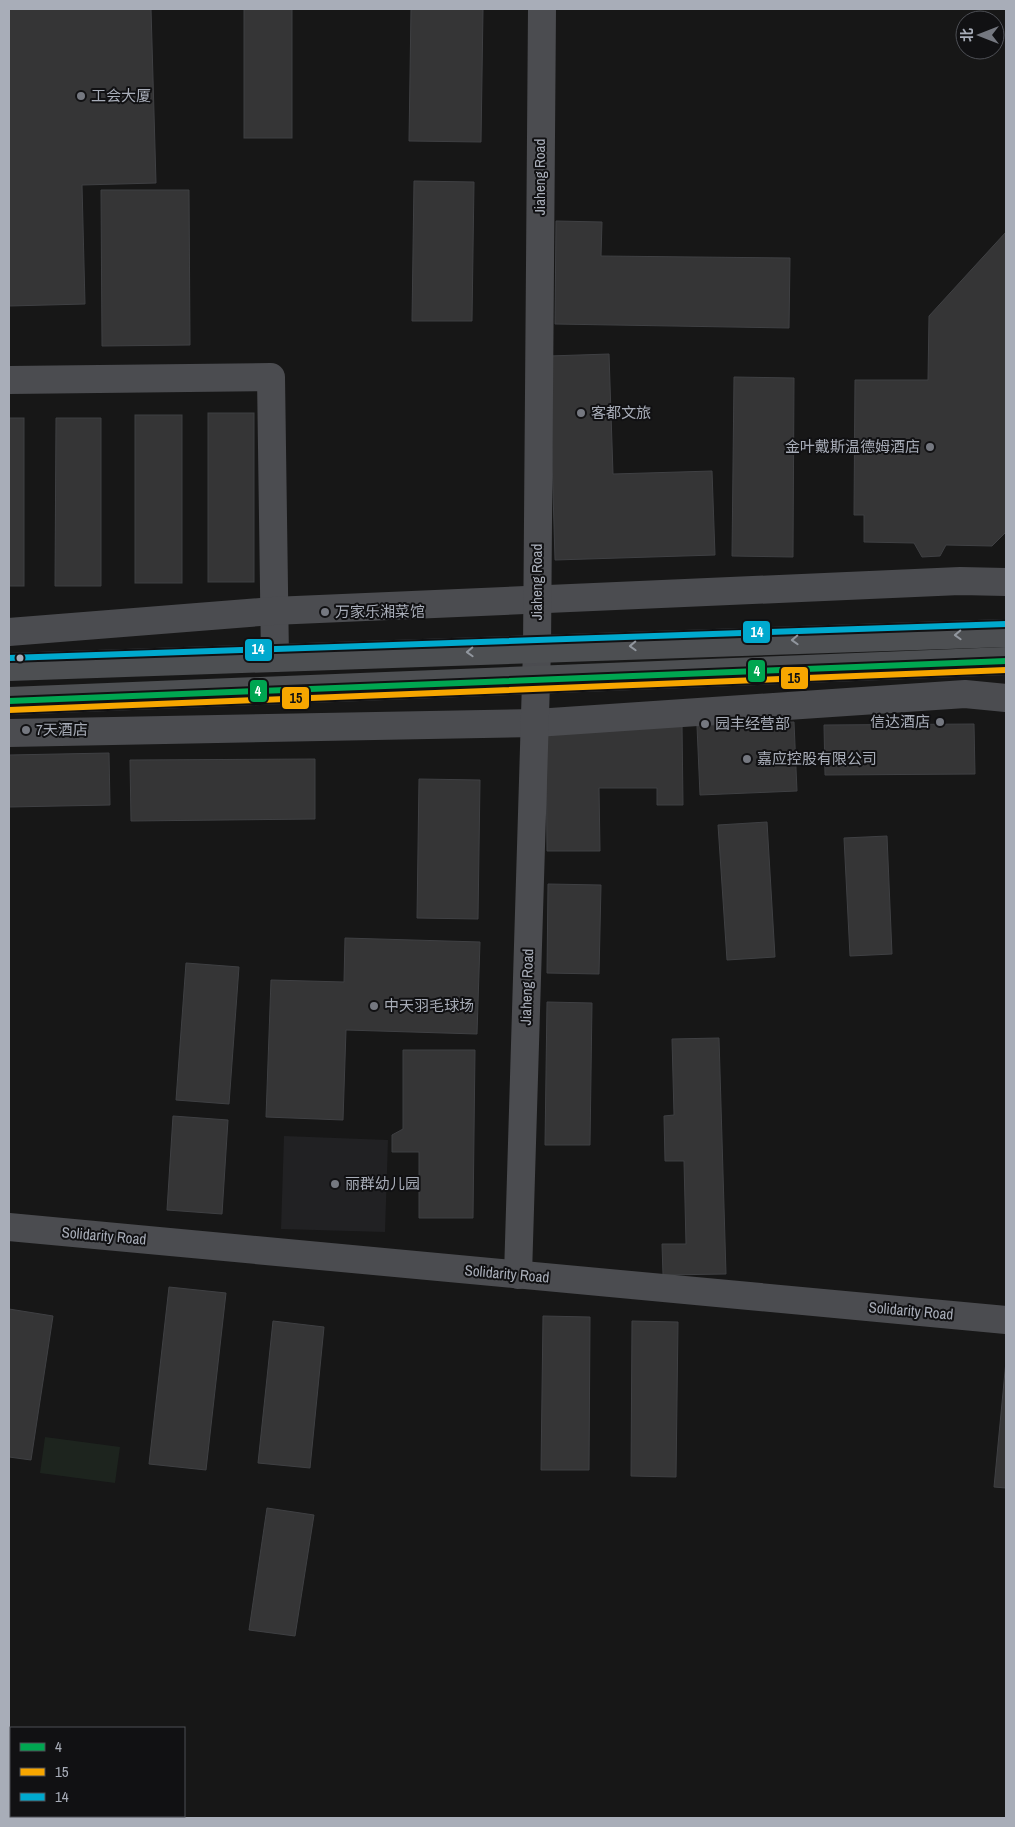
<svg xmlns="http://www.w3.org/2000/svg" width="1015" height="1827" viewBox="0 0 1015 1827" font-family="'Archivo Narrow','Noto Sans SC',sans-serif">
<style>
.built{fill:#212123}
.green{fill:#1d241e}
.building{fill:#353536;stroke:#3f4043}
.lines{fill:none;stroke-linecap:round;stroke-linejoin:round}
.minor{stroke:#4b4c50;stroke-width:28}
.major{stroke:#4d4f52;stroke-width:28}
.bus-1-casing{stroke:#111113;stroke-width:10}
.bus-2-casing{stroke:#111113;stroke-width:10}
.bus-3-casing{stroke:#111113;stroke-width:10}
.bus-1{stroke:#00a651;stroke-width:6}
.bus-2{stroke:#f7a600;stroke-width:6}
.bus-3{stroke:#00a9ce;stroke-width:6}
.oneway{stroke:#91969e}
.poi-dot{fill:#757880;stroke:#111113;stroke-width:2}
.bus-dot{fill:#a8adb8;stroke:#111113;stroke-width:2}
.labels{text-anchor:middle;stroke-width:4;stroke-linejoin:round;paint-order:stroke}
.poi-label{font-size:15px;fill:#a8adb8;stroke:#111113;text-anchor:start}
.street-label{font-size:15px;fill:#a8adb8;stroke:#111113}
.line-badge{stroke:#111113;stroke-width:2}
.badge-label{font-size:14px;text-anchor:middle;font-weight:bold;fill:#fff}
.pale-badge-label{font-size:14px;text-anchor:middle;font-weight:bold;fill:#111}
</style>
<rect width="100%" height="100%" fill="#171717"/>
<polygon class="built" points="284,1136 388,1140 385,1232 281,1229"/>
<polygon class="green" points="45,1437 120,1447 115,1483 40,1473"/>
<g class="building">
<polygon points="9,9 151,9 156,183 82,185 85,304 9,306"/>
<rect x="244" y="9" width="48" height="129"/>
<polygon points="411,9 483,9 481,142 409,141"/>
<polygon points="414,181 474,182 472,321 412,321"/>
<polygon points="101,190 189,190 190,345 102,346"/>
<polygon points="556,221 602,222 601,256 790,258 789,328 555,324"/>
<polygon points="1006,232 1006,532 992,546 946,545 940,556 922,557 914,543 864,542 864,515 854,515 855,380 928,380 929,316"/>
<polygon points="609,354 613,474 712,471 715,555 555,560 549,356"/>
<polygon points="734,377 794,378 793,557 732,556"/>
<rect x="208" y="413" width="46" height="169"/>
<rect x="135" y="415" width="47" height="168"/>
<rect x="9" y="418" width="15" height="168"/>
<polygon points="56,418 101,418 101,586 55,586"/>
<polygon points="794,722 797,791 700,795 697,726"/>
<polygon points="682,724 683,805 657,805 657,788 599,788 600,851 547,851 546,725"/>
<polygon points="974,724 975,774 825,775 824,725"/>
<polygon points="109,753 110,805 9,807 9,755"/>
<polygon points="315,759 315,819 131,821 130,760"/>
<polygon points="419,779 480,780 478,919 417,918"/>
<polygon points="767,822 775,957 727,960 718,825"/>
<polygon points="887,836 892,954 850,956 844,838"/>
<polygon points="548,884 601,885 599,974 547,973"/>
<polygon points="345,938 480,942 477,1034 346,1030 343,1120 266,1117 271,980 344,982"/>
<polygon points="186,963 239,967 229,1104 176,1100"/>
<polygon points="547,1002 592,1003 590,1145 545,1145"/>
<polygon points="719,1038 726,1274 663,1275 662,1244 686,1244 684,1161 665,1161 664,1116 674,1115 672,1039"/>
<polygon points="403,1050 475,1050 473,1218 419,1218 419,1152 392,1152 392,1135 403,1129"/>
<polygon points="173,1116 228,1120 222,1214 167,1210"/>
<polygon points="169,1287 226,1293 206,1470 149,1464"/>
<polygon points="9,1309 53,1316 31,1460 9,1457"/>
<polygon points="543,1316 590,1317 589,1470 541,1470"/>
<polygon points="273,1321 324,1327 310,1468 258,1463"/>
<polygon points="632,1321 678,1322 676,1477 631,1476"/>
<polygon points="1006,1361 1006,1488 994,1487"/>
<polygon points="267,1508 314,1515 295,1636 249,1630"/>
</g>
<g class="lines">
<g class="minor">
<polyline points="9,380 271,377 275,658"/>
<polyline points="9,632 273,611 960,581 1006,582"/>
<polyline points="9,733 536,723 965,694 1006,698"/>
<polyline points="9,1227 1006,1320"/>
<polyline points="518,1275 537,649 542,9"/>
</g>
<g class="major">
<polyline points="9,667 1006,633"/>
<polyline points="9,701 1006,661"/>
</g>
<g class="bus-1-casing">
<polyline id="bus-1" points="9,701 1006,661"/>
</g>
<g class="bus-2-casing">
<polyline id="bus-2" points="9,710 1006,670"/>
</g>
<g class="bus-3-casing">
<polyline id="bus-3" points="9,658 1006,624"/>
</g>
<use href="#bus-1" class="bus-1"/>
<use href="#bus-2" class="bus-2"/>
<use href="#bus-3" class="bus-3"/>
</g>
<defs><path id="oneway-chevron" d="M-2-3.5L2.5 0L-2 3.5" fill="none" stroke-width="1.6" stroke-linecap="round" stroke-linejoin="round" transform="scale(1.25)"/></defs>
<g class="oneway">
<use href="#oneway-chevron" transform="translate(958 635) rotate(178)"/>
<use href="#oneway-chevron" transform="translate(795 640) rotate(178)"/>
<use href="#oneway-chevron" transform="translate(633 646) rotate(178)"/>
<use href="#oneway-chevron" transform="translate(470 652) rotate(178)"/>
</g>
<g class="poi-dot">
<circle cx="81" cy="96" r="5"/>
<circle cx="581" cy="413" r="5"/>
<circle cx="930" cy="447" r="5"/>
<circle cx="325" cy="612" r="5"/>
<circle cx="940" cy="722" r="5"/>
<circle cx="705" cy="724" r="5"/>
<circle cx="26" cy="730" r="5"/>
<circle cx="747" cy="759" r="5"/>
<circle cx="374" cy="1006" r="5"/>
<circle cx="335" cy="1184" r="5"/>
</g>
<circle class="bus-dot" cx="20" cy="658" r="4.5"/>
<g class="labels">
<g class="poi-label">
<text x="91" y="101">工会大厦</text>
<text x="591" y="418">客都文旅</text>
<text x="920" y="452" text-anchor="end">金叶戴斯温德姆酒店</text>
<text x="335" y="617">万家乐湘菜馆</text>
<text x="930" y="727" text-anchor="end">信达酒店</text>
<text x="715" y="729">园丰经营部</text>
<text x="36" y="735">7天酒店</text>
<text x="757" y="764">嘉应控股有限公司</text>
<text x="384" y="1011">中天羽毛球场</text>
<text x="345" y="1189">丽群幼儿园</text>
</g>
<g class="street-label">
<text transform="translate(540 177) rotate(-90)" y="5">Jiaheng Road</text>
<text transform="translate(537 582) rotate(-90)" y="5">Jiaheng Road</text>
<text transform="translate(527 987) rotate(-88)" y="5">Jiaheng Road</text>
<text transform="translate(104 1236) rotate(5)" y="5">Solidarity Road</text>
<text transform="translate(507 1274) rotate(5)" y="5">Solidarity Road</text>
<text transform="translate(911 1311) rotate(5)" y="5">Solidarity Road</text>
</g>
</g>
<g class="line-badge">
<rect x="742" y="620" width="29" height="24" rx="5" fill="#00a9ce"/>
<rect x="244" y="638" width="29" height="24" rx="5" fill="#00a9ce"/>
<rect x="747" y="659" width="19" height="24" rx="5" fill="#00a651"/>
<rect x="780" y="666" width="29" height="24" rx="5" fill="#f7a600"/>
<rect x="249" y="679" width="19" height="24" rx="5" fill="#00a651"/>
<rect x="281" y="686" width="29" height="24" rx="5" fill="#f7a600"/>
</g>
<g class="badge-label">
<text x="757" y="637">14</text>
<text x="258" y="654">14</text>
<text x="757" y="676">4</text>
<text x="258" y="696">4</text>
</g>
<g class="pale-badge-label">
<text x="794" y="683">15</text>
<text x="296" y="703">15</text>
</g>
<rect width="1015" height="1827" fill="none" stroke="#a8adb8" stroke-width="20"/>
<rect x="10" y="1727" width="175" height="90" fill="#111113" stroke="#4d4f55"/>
<rect x="20" y="1743" width="25" height="8" fill="#00a651" stroke="#4d4f55"/>
<text x="55" y="1752" font-size="15" fill="#a8adb8">4</text>
<rect x="20" y="1768" width="25" height="8" fill="#f7a600" stroke="#4d4f55"/>
<text x="55" y="1777" font-size="15" fill="#a8adb8">15</text>
<rect x="20" y="1793" width="25" height="8" fill="#00a9ce" stroke="#4d4f55"/>
<text x="55" y="1802" font-size="15" fill="#a8adb8">14</text>
<g transform="translate(980 35) rotate(270)"><circle r="24" fill="#111113" stroke="#4d4f55"/>
<path d="M0-4L9 19L0 12L-9 19Z" fill="#757880"/>
<text y="-8" font-size="14" font-weight="bold" text-anchor="middle" fill="#a8adb8">北</text>
</g>
</svg>
